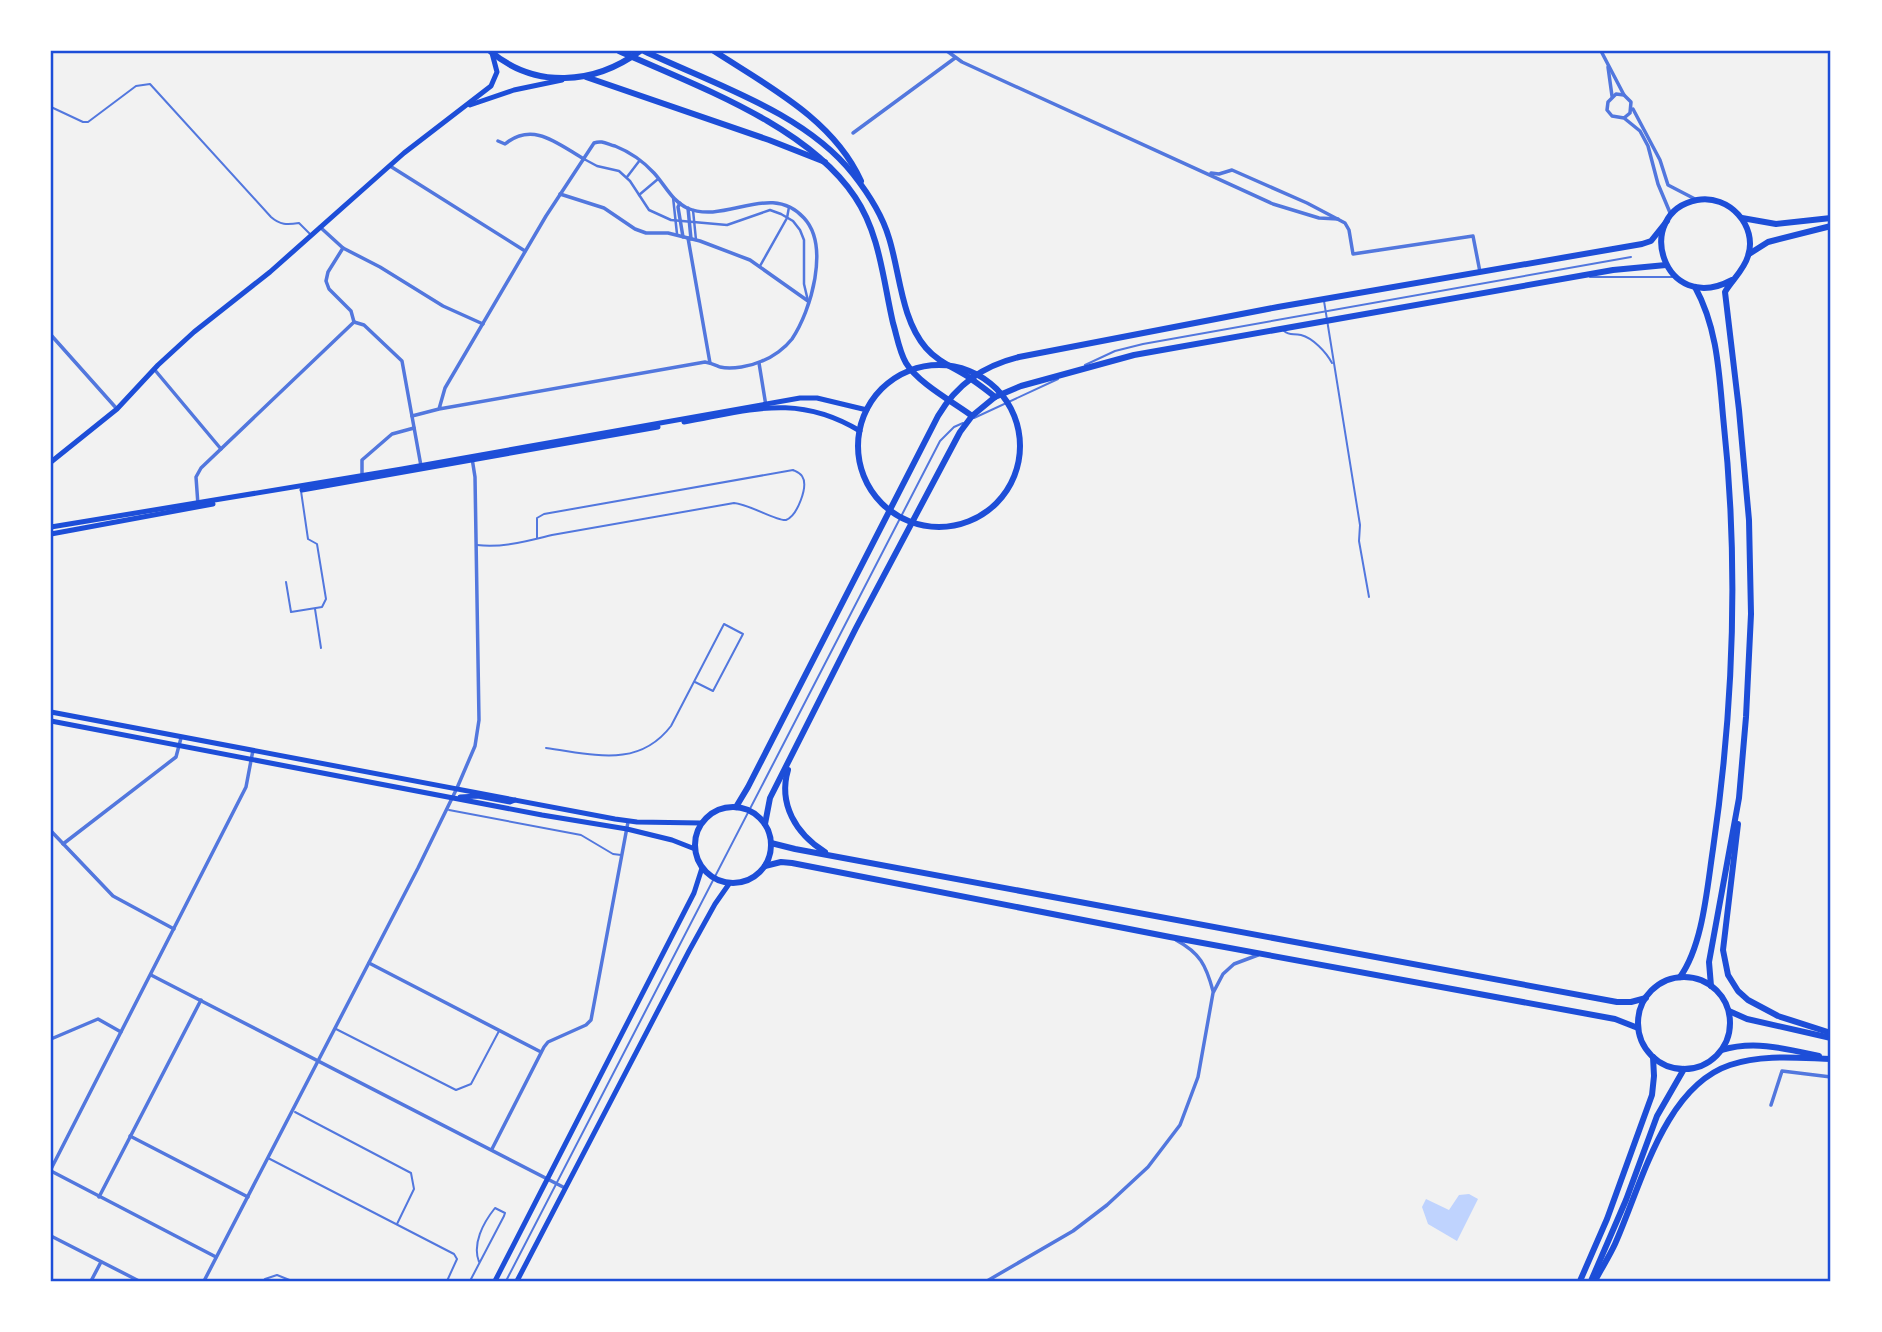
<svg xmlns="http://www.w3.org/2000/svg" width="1882" height="1332" viewBox="0 0 1882 1332" font-family="'Libre Baskerville',serif">
<style>
.water{fill:#bfd3fe}
.lines{fill:none;stroke-linecap:round;stroke-linejoin:round}
.service{stroke:#5277de;stroke-width:2}
.pedestrian{stroke:#5277de;stroke-width:2.5}
.minor{stroke:#5277de;stroke-width:3.5}
.secondary{stroke:#1d4ed8;stroke-width:5}
.primary{stroke:#1d4ed8;stroke-width:6}
.trunk{stroke:#1d4ed8;stroke-width:6}
.neatline{fill:none;stroke:#1d4ed8;stroke-width:2.5}
</style>
<rect width="100%" height="100%" fill="#f2f2f2"/>
<polygon class="water" points="1469,1194 1478,1199 1457,1241 1428,1224 1422,1207 1426,1199 1449,1210 1459,1195"/>
<g class="lines">
<g class="service">
<path d="M51 107 83 122H88L136 86 150 84 271 217C280 225 287 225 299 223L311 235"/>
<polyline points="1590,277 1672,277"/>
<polyline points="1324,301 1360,525 1359,541 1369,597"/>
<path d="M1284 331C1290 336 1293 333 1301 335 1313 338 1326 352 1332 363"/>
<polyline points="1085,365 1115,351 1143,344 1631,257"/>
<polyline points="974,418 1058,379"/>
<path d="M477 545C503 548 527 541 552 535L734 503C749 504 778 522 786 520 797 516 809 486 802 476 800 473 797 472 793 470L544 514 537 518V538"/>
<polyline points="286,582 291,612 322,607 326,599 317,544 308,539 301,491"/>
<polyline points="315,609 321,648"/>
<path d="M546 748C593 754 638 769 671 726L724 624 743 634 713 691 695 682"/>
<polyline points="449,810 581,835 613,854 621,855"/>
<polyline points="336,1029 456,1090 471,1084 499,1031"/>
<polyline points="295,1112 411,1173 414,1189 397,1224"/>
<polyline points="268,1158 454,1254 457,1259 447,1281"/>
<polyline points="263,1281 265,1279 277,1275 292,1281"/>
<path d="M470 1281 504 1216 505 1213 495 1208C483 1223 472 1244 479 1262"/>
<polyline points="506,1281 940,441 954,427 963,423"/>
</g>
<g class="pedestrian">
<polyline points="584,159 597,166 619,171 630,181 649,210 671,220 727,225 770,210 781,214 793,221 800,230 804,240 804,284 808,301"/>
<polyline points="627,177 640,160"/>
<polyline points="639,195 658,179"/>
<polyline points="673,197 677,234"/>
<polyline points="693,210 696,240"/>
<polyline points="760,266 787,218 789,207"/>
</g>
<g class="minor">
<polyline points="947,51 962,62 1273,204 1319,218 1338,219"/>
<polyline points="1601,51 1624,95"/>
<polyline points="1608,67 1612,96"/>
<polyline points="1633,109 1660,160 1668,185 1695,199"/>
<polyline points="1624,118 1630,113 1631,102 1624,95 1616,94 1608,102 1607,110 1612,116 1624,118 1640,131 1648,146 1658,184 1671,215"/>
<polyline points="853,133 955,58"/>
<path d="M498 141 505 144C533 121 558 144 584 159"/>
<polyline points="390,166 525,251"/>
<polyline points="1211,173 1219,174 1232,170 1307,203 1345,223 1349,230 1353,254 1473,236 1480,272"/>
<polyline points="560,194 604,208 635,229 646,233 668,233 700,241 750,260 808,301"/>
<polyline points="680,203 678,207 683,237"/>
<polyline points="688,208 691,239"/>
<polyline points="320,227 343,248 380,267 443,306 483,324"/>
<polyline points="688,238 710,363"/>
<polyline points="343,248 328,272 326,281 329,289 351,311 354,322"/>
<polyline points="354,322 364,325 402,361 421,466"/>
<polyline points="51,335 117,409"/>
<polyline points="759,363 766,406"/>
<polyline points="154,369 221,449"/>
<path d="M412 416 439 409 705 362C711 363 715 365 720 367 732 370 751 366 762 361 773 357 785 348 792 339 811 311 830 246 804 218 770 181 726 225 687 208 672 201 665 185 654 173 643 161 630 152 615 146 607 144 602 140 594 143L546 216 445 388 439 409"/>
<polyline points="362,476 362,460 392,434 414,428"/>
<polyline points="198,505 196,477 201,468 354,322"/>
<polyline points="51,700 51,718"/>
<polyline points="51,831 113,896 174,929"/>
<polyline points="63,844 176,757 181,738"/>
<path d="M1176 940C1200 953 1206 965 1213 991"/>
<polyline points="369,963 541,1052"/>
<polyline points="151,975 565,1188"/>
<polyline points="51,1039 98,1019 121,1032"/>
<polyline points="1771,1105 1782,1071 1831,1077"/>
<polyline points="130,1136 248,1197"/>
<polyline points="492,1149 544,1047 548,1042 586,1025 591,1020 628,822"/>
<polyline points="51,1169 246,787 253,750"/>
<polyline points="51,1171 216,1257"/>
<polyline points="99,1197 201,1000"/>
<polyline points="51,1236 139,1281"/>
<polyline points="91,1281 101,1262"/>
<polyline points="204,1281 418,868 457,788 475,746 479,720 475,477 472,458"/>
<polyline points="987,1281 1073,1231 1107,1205 1148,1167 1180,1125 1198,1077 1213,993 1223,974 1234,964 1258,955"/>
</g>
<g class="secondary">
<polyline points="470,105 514,90 562,80"/>
<path d="M684 422C752 410 797 393 860 431"/>
<polyline points="51,462 117,409 158,365 194,332 270,272 404,153 491,86 497,72 492,53"/>
<polyline points="302,490 658,427"/>
<polyline points="51,527 402,469 800,398 817,398 867,410"/>
<polyline points="51,534 213,504"/>
<polyline points="51,712 615,819 637,822 701,823"/>
<polyline points="51,721 542,815 627,829 672,840 695,849"/>
<polyline points="460,797 478,796 510,802 515,800"/>
<polyline points="495,1281 694,893 702,868"/>
<polyline points="517,1281 689,951 715,904 729,884"/>
</g>
<g class="primary">
<path d="M490 51C535 89 594 85 640 51"/>
<path d="M619 51C696 86 807 125 855 197 880 234 883 280 893 323 897 336 899 351 906 363 918 383 953 402 972 416"/>
<path d="M644 51C713 84 804 112 853 174 868 193 882 214 889 238 900 273 901 319 926 348 938 362 955 368 970 378 978 384 987 390 995 397"/>
<path d="M714 51C768 86 834 120 861 181"/>
<polyline points="586,77 769,140 825,162"/>
<polyline points="1742,218 1776,224 1831,218"/>
<polyline points="1749,254 1768,242 1831,226"/>
<circle cx="939" cy="446" r="81"/>
<path d="M788 770C778 804 796 834 825 852"/>
<circle cx="733" cy="845" r="38"/>
<path d="M736 807 748 787 938 416C957 384 983 366 1019 357L1278 307 1642 244 1651 241 1667 221"/>
<polyline points="765,824 770,798 856,628 960,432 972,416 995,397 1021,386 1134,355 1613,270 1666,265"/>
<polyline points="1738,824 1723,950 1728,975 1738,991 1748,1000 1778,1016 1831,1033"/>
<polyline points="771,843 795,849 1617,1002 1631,1002 1646,998"/>
<polyline points="765,866 781,862 792,863 1170,937 1615,1019 1638,1028"/>
<circle cx="1684" cy="1023" r="46"/>
<path d="M1680 977C1703 945 1707 888 1713 849 1734 705 1739 561 1723 416 1719 371 1717 327 1695 287"/>
<path d="M1711 986 1709 962 1739 798 1746 717 1751 614 1749 520 1739 410 1725 292C1732 280 1744 270 1748 256 1758 226 1729 194 1697 200 1632 213 1663 317 1732 280"/>
<polyline points="1580,1281 1607,1219 1652,1095 1654,1076 1653,1057"/>
<polyline points="1591,1281 1626,1200 1657,1116 1684,1069"/>
</g>
<g class="trunk">
<polyline points="1729,1011 1747,1019 1831,1038"/>
<path d="M1722 1050C1754 1040 1787 1049 1819 1056"/>
<path d="M1595 1281C1601 1269 1609 1257 1615 1244 1641 1186 1664 1087 1730 1065 1763 1054 1798 1058 1831 1059"/>
</g>
</g>
<rect width="1882" height="1332" fill="none" stroke="#ffffff" stroke-width="105"/>
<rect x="52" y="52" width="1777" height="1228" class="neatline"/>
</svg>
